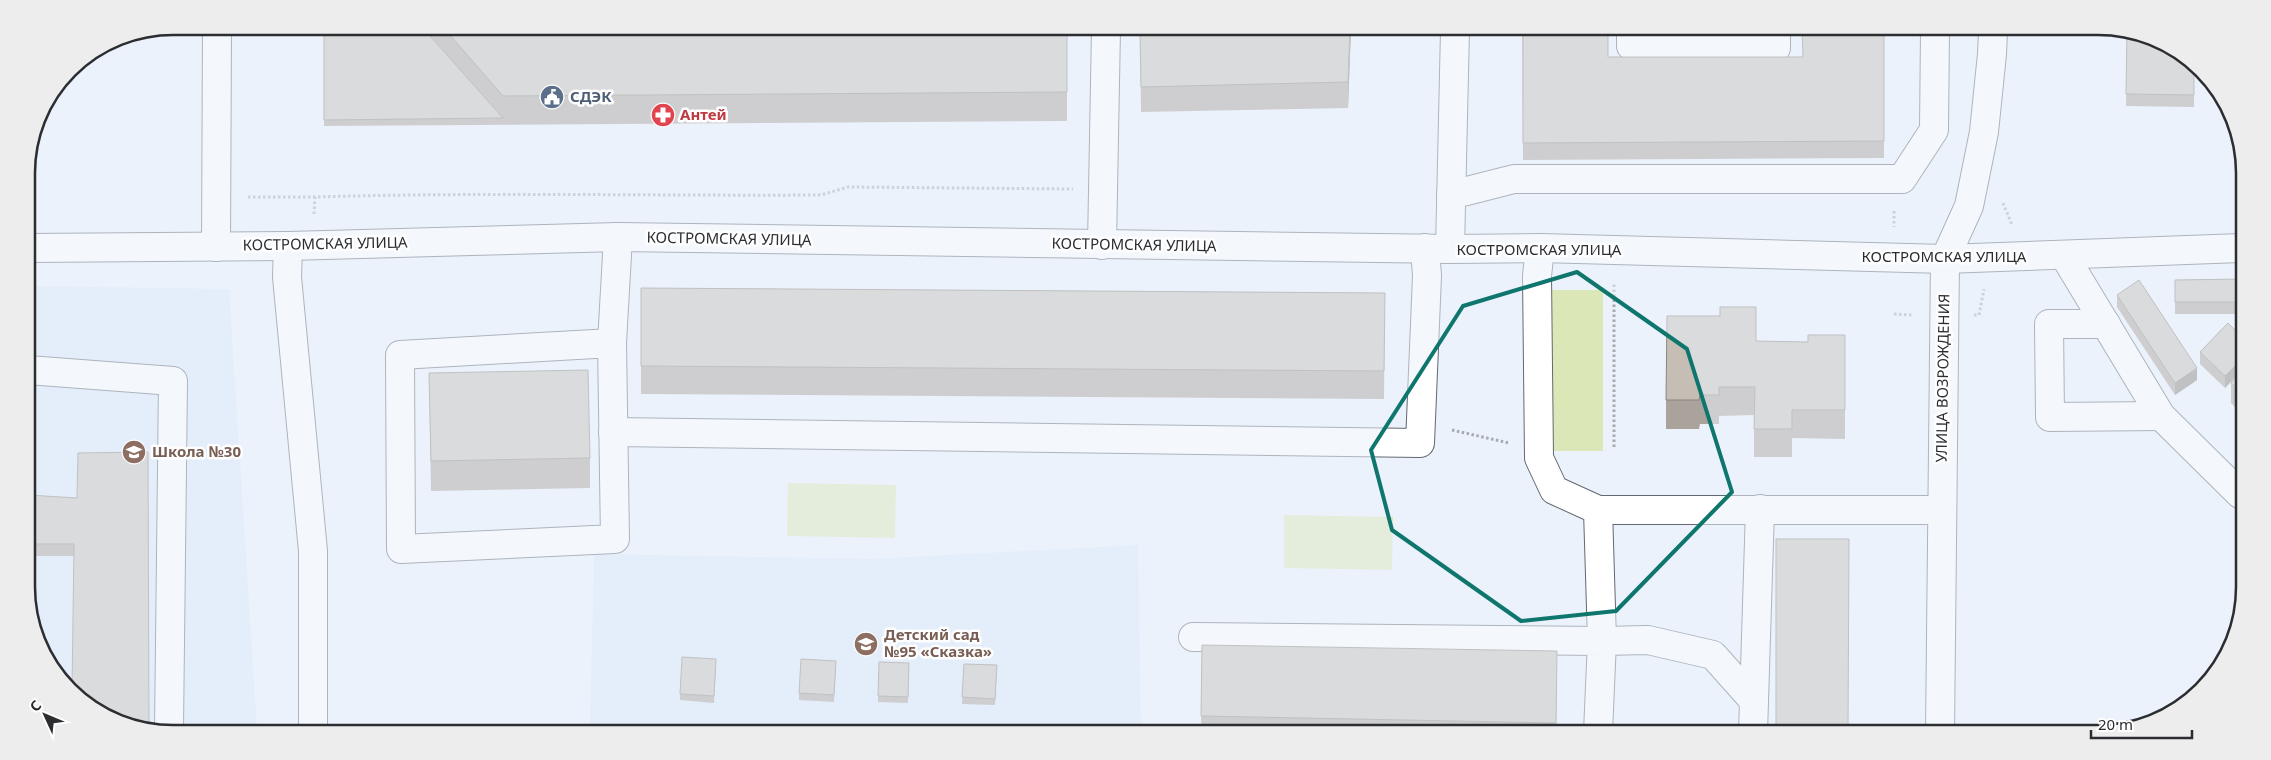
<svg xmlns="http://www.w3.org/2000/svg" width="2271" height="760" viewBox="0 0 2271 760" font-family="'Noto Sans',sans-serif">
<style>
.built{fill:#dce7f8}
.green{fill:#dbe7b7}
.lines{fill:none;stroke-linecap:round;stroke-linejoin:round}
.minor-casing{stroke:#636971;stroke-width:30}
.path{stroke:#a6abb2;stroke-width:3;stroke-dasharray:2.5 2.5;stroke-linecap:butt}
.minor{stroke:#fff;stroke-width:28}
.wall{fill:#aaa39c}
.shaded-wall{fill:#8b857f}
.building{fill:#c6beb5;stroke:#8b857f}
.marked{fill:none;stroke:#0f766e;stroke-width:4;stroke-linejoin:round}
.labels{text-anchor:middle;stroke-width:5;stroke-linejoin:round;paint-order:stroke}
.service-label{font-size:15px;font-weight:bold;fill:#4e5e75;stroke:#fefefe;text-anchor:start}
.health-label{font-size:15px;font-weight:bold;fill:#be3a42;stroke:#fefefe;text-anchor:start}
.street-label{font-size:15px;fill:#2b2d31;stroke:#fefefe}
.education-label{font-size:15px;font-weight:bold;fill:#785e54;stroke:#fefefe;text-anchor:start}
.rim{fill:none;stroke:#2b2d31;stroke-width:2.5}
</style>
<rect width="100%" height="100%" fill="#ebf2fb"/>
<g class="built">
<polygon points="27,286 229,289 257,729 135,729 63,684 29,615"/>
<polygon points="1138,545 1141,731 590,730 594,554 871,559"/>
</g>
<g class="green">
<rect x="1549" y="290" width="54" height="161"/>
<polygon points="788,483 896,485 895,538 787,536"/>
<polygon points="1284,515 1393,517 1392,570 1284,568"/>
</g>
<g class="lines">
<g class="minor-casing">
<g id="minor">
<polyline points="1631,30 1631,46 1776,48 1776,30"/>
<polyline points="1451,195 1514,179 1902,179 1934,130 1935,31"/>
<polyline points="1102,245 1106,29"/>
<polyline points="288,246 287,277 313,551 313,729"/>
<polyline points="216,247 217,26"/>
<polyline points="27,248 288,246 618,237 1450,249 1540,248 1945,259 2241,248"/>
<polyline points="1540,248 1537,276 1539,458 1554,490 1598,510 1602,641 1648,640 1713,655 1754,701 1753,733"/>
<polyline points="1450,249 1455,30"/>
<polyline points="2064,255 2161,416 2240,494"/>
<polyline points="2106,324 2049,324 2050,417 2161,416"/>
<polyline points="612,343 400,355 401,549 615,539 612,343 618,237"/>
<polyline points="28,370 173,381 169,729"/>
<polyline points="613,432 1420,443 1427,276 1425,248"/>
<polyline points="1598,510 1941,510"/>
<polyline points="1193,637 1602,641 1598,732"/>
<polyline points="1754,701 1760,509"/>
<polyline points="1940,733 1945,259 1969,206 1984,132 1992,54 1993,31"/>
</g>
</g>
<g class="path">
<polyline points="248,197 315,197"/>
<polyline points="2003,203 2012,225"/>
<polyline points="1894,211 1894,227"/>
<path d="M314 214 315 197C483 192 652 196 821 195L848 187 1073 189"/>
<polyline points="1894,314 1913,315"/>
<polyline points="1974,315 1979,315 1984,289"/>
<polyline points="1452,430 1509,443"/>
<polyline points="1614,447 1614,282"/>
</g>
<use href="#minor" class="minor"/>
</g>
<g class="wall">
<polygon points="324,27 556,27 557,28 1067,29 1067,121 324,126"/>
<polygon points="1140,29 1351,29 1348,108 1141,112"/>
<polygon points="1522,30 1608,57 1802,57 1884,31 1884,158 1523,160"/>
<polygon points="2127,31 2194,67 2194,107 2126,106"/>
<polygon points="2241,279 2241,314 2175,314 2175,280"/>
<polygon points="641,288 1385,293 1384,399 641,394"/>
<polygon points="2117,295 2197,380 2175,395 2117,307"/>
<polygon points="2228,323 2225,388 2200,364 2200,352"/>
<polygon points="1845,335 1845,439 1792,438 1792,457 1754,457 1754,415 1719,416 1719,424 1700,424 1699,429 1666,429 1666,400 1756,341 1808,342"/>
<polygon points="2241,372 2241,413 2231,403 2231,383"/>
<polygon points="429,373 590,458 590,488 431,491"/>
<polygon points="28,495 77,498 74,556 29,556"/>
<polygon points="1202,645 1557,677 1556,732 1201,731"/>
<polygon points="836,661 834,702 799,700 799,693"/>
<polygon points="879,662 909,663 908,703 878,702"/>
<polygon points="964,664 997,665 995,705 962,704"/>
<polygon points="716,665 714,703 680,700 680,694"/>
</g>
<g class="shaded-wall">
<polygon points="1350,29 1351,29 1348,108 1348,82"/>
<polygon points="2241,360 2241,372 2225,388 2225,376"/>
<polygon points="2197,368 2197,380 2175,395 2175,383"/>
</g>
<g class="building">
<polygon points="324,27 431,27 431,37 503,118 324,120"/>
<polygon points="443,27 556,27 557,28 667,28 1067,29 1067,92 503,96"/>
<polygon points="1140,29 1350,29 1348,82 1141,87"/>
<polygon points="1523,30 1608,30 1608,57 1803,57 1802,30 1884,31 1884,141 1523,143"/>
<polygon points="2127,31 2136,31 2194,67 2194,95 2126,94"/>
<polygon points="2241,279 2241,302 2175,302 2175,280"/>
<polygon points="2139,280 2197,368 2175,383 2117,295"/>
<polygon points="641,288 1385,293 1384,371 641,366"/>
<polygon points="1720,307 1756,307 1756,341 1808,342 1808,335 1845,335 1845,410 1792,410 1792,429 1754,429 1755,387 1719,387 1719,395 1700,395 1699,400 1666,400 1667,316 1720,316"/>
<polygon points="2228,323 2241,336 2241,360 2225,376 2200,352"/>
<polygon points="588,370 590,458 431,461 429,373"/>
<polygon points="2241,372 2241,392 2231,383"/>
<polygon points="148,452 149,729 135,729 72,690 74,544 29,544 28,495 77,498 78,453"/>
<polygon points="1776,539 1849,539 1848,733 1776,733"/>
<polygon points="1202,645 1557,651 1556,723 1201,716"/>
<polygon points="682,657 716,659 714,696 680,694"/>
<polygon points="801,659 836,661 834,695 799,693"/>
<polygon points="879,662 909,663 908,697 878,696"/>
<polygon points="964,664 997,665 995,699 962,697"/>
</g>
<path d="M0 0H2271V760H0ZM1577 272 1687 349 1732 492 1616 611 1521 621 1392 530 1371 450 1463 306Z" fill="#ebf2fb" fill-opacity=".55" fill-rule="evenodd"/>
<path class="marked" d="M1577 272 1687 349 1732 492 1616 611 1521 621 1392 530 1371 450 1463 306Z"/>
<defs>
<g id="civic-disc" transform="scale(1.25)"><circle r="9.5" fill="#5c6f8a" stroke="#fefefe"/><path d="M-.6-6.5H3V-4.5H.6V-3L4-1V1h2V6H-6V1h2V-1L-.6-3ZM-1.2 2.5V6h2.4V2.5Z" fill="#fff"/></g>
<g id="pharmacy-disc" transform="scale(1.25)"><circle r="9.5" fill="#e0444e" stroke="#fefefe"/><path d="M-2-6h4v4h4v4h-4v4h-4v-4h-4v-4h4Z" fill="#fff"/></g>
<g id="school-disc" transform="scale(1.25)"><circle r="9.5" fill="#8d6e63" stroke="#fefefe"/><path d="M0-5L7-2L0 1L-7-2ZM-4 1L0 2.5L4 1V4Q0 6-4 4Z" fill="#fff"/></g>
</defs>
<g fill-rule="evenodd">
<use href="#civic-disc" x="552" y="97"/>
<use href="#pharmacy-disc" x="663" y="115"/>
<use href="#school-disc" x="134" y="452"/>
<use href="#school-disc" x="866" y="644"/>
</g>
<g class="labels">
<g class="service-label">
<text x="570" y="102">СДЭК</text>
</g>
<g class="health-label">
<text x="680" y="120">Антей</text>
</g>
<g class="street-label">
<text transform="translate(729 239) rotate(1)" y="5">КОСТРОМСКАЯ УЛИЦА</text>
<text transform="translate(325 244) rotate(-1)" y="5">КОСТРОМСКАЯ УЛИЦА</text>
<text transform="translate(1134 245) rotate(1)" y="5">КОСТРОМСКАЯ УЛИЦА</text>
<text x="1539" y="255">КОСТРОМСКАЯ УЛИЦА</text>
<text x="1944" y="262">КОСТРОМСКАЯ УЛИЦА</text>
<text transform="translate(1943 378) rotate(-89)" y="5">УЛИЦА ВОЗРОЖДЕНИЯ</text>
</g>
<g class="education-label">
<text x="152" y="457">Школа №30</text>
<text x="884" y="640">Детский сад<tspan x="884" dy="17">№95 «Сказка»</tspan></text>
</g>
</g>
<path d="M0 0H2271V760H0ZM173 35H2098A138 138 0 0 1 2236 173V587A138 138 0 0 1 2098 725H173A138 138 0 0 1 35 587V173A138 138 0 0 1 173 35Z" fill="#ededee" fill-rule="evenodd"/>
<path class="rim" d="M173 35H2098A138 138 0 0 1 2236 173V587A138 138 0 0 1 2098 725H173A138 138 0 0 1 35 587V173A138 138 0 0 1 173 35Z"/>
<g transform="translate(45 715) rotate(314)" stroke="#fefefe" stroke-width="4" paint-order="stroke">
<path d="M0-4L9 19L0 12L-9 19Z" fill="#2b2d31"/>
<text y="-8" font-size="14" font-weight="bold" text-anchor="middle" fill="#2b2d31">С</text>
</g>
<path d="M2091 730v8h101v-8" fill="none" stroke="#2b2d31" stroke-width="2.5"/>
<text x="2098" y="730" font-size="15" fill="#2b2d31" stroke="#fefefe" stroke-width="4" paint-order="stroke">20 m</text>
</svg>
